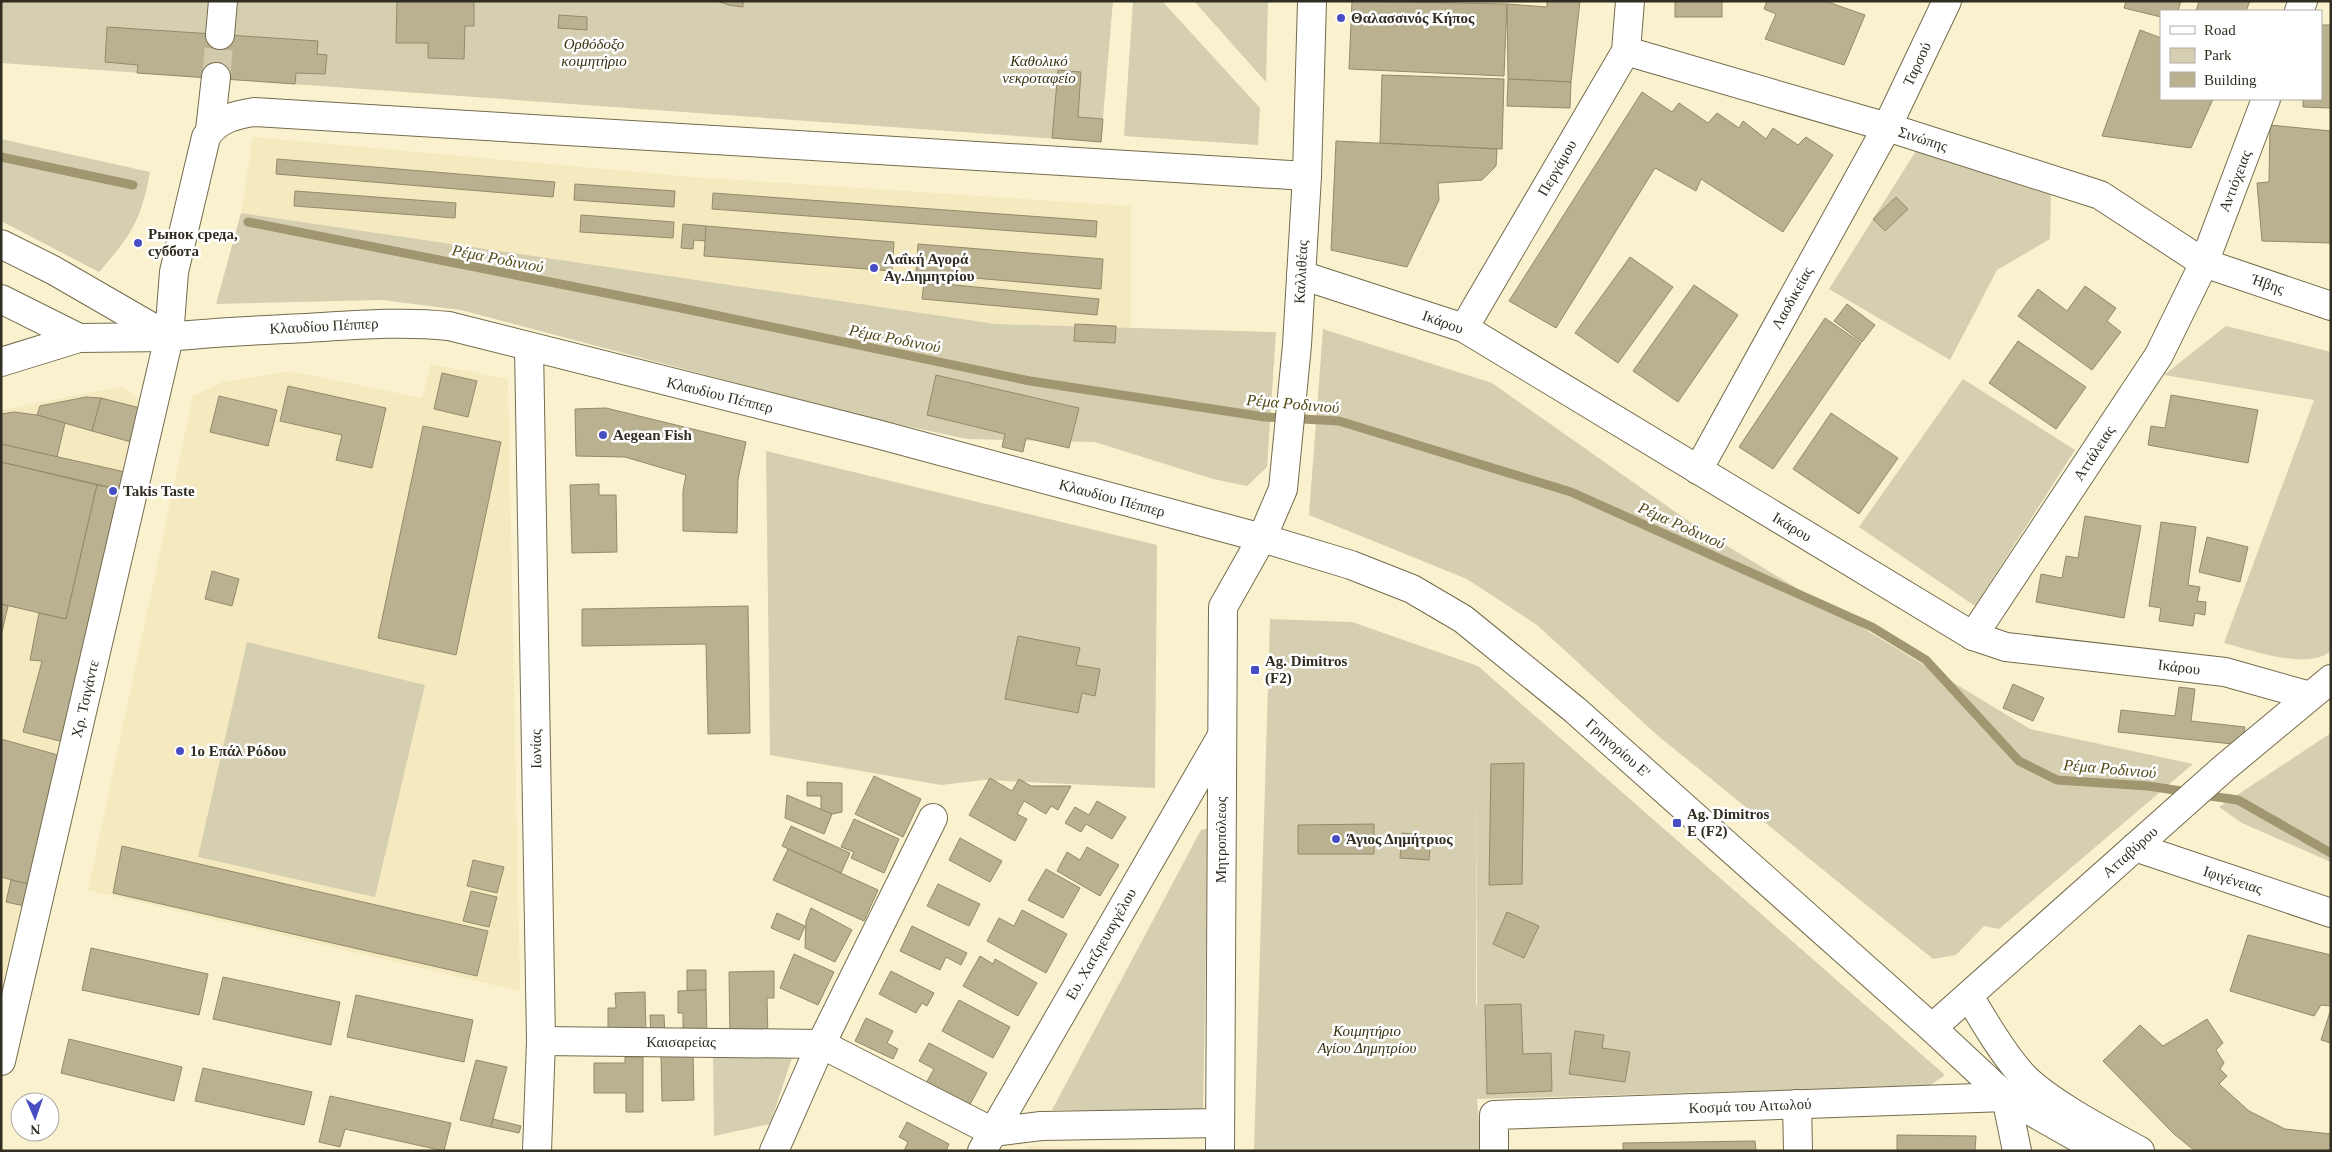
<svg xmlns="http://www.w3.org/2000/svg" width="2332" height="1152" viewBox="0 0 2332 1152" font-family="Georgia,serif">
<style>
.built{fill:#f4e9bf}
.green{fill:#d6ceb0;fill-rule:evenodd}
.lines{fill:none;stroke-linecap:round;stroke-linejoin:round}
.stream{stroke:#a0966f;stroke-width:9}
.building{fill:#bab190;stroke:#928a6a}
.minor-tunnel{stroke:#d2caac;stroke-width:28;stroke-dasharray:28 14;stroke-linecap:butt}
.minor-casing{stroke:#746c4d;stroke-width:30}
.major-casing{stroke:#746c4d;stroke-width:30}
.minor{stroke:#fff;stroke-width:28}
.major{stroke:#fff;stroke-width:28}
.poi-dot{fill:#474ec4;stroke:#fff;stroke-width:2}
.labels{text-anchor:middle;stroke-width:5;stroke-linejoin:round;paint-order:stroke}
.poi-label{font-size:15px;font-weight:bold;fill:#312d20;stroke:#fff;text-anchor:start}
.park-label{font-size:15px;font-style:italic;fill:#39300e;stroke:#fff}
.street-label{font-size:15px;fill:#312d20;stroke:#fff}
.water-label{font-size:16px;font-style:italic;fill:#544817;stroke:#fff}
</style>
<rect width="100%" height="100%" fill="#faf1cf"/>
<g class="built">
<polygon points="253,137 692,177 1131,206 1131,328 996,324 241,213"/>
<polygon points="431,364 508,379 520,991 88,890 193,396 223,382 290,371 422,398"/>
<polygon points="123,386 143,404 1,1073 1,410"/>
<polygon points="1028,1146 1200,1150 1200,1151 1026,1151"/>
</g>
<g class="green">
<polygon points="1,1 1113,1 1101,142 1,63"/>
<polygon points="1133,1 1162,1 1260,108 1258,145 1124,136"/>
<polygon points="1194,1 1268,1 1266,82"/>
<path d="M1 139 150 172C141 221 131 235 99 272L1 221Z"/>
<polygon points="1919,146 2051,190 2050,239 1997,270 1950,360 1829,289"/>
<polygon points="241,213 996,324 1276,332 1267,467 1247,486 1213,479 1095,442 967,439 869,418 461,310 382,300 216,304"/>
<path d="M2226 326 2331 352V651C2307 671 2252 650 2224 643L2314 400 2164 375Z"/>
<polygon points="1323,329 1492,383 1704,532 2030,729 2193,764 1999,929 1984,926 1956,955 1933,959 1657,735 1537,625 1467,579 1309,515"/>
<polygon points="1963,379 2075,450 1975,606 1859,527"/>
<polygon points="766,451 1157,545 1155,788 984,780 941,785 770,755"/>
<path d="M1270 619 1352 622 1478 666 1945 1075 1929 1086 1477 1099 1482 1151H1254ZM1477 787V1005H1476Z"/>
<polygon points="247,642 425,685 375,897 198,857"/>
<polygon points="2331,733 2331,862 2242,823 2219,807"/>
<polygon points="1208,828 1203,1113 1052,1110 1201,830"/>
<polygon points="713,1055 792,1058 770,1124 714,1136"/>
</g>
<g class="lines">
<g class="stream">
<polyline points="1,157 133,185"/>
<polyline points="248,222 681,308 1030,381 1265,417 1339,421 1571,492 1872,627 1926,660 2019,761 2057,780 2148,786 2188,792"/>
<polyline points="2203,795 2238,800 2331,853"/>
</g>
</g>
<g class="building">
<polygon points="397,1 474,1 474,26 465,26 464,59 428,58 428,43 396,43"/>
<polygon points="717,1 743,1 743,7 729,5"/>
<polygon points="1352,1 1507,4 1504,76 1349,69"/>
<polygon points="1547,1 1580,1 1571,82 1508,79 1507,4 1547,7"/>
<rect x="1675" y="1" width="47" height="16"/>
<polygon points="1767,1 1825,1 1865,15 1844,65 1765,39 1776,14 1764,9"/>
<polygon points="2126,1 2181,1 2178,11 2161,11 2161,17 2124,8"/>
<polygon points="2199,1 2250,1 2246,11 2196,11"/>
<polygon points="559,15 587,17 587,30 558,28"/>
<polygon points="2321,25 2331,25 2331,108 2303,107 2303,99 2321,99"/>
<polygon points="107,27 318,41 317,54 327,55 325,74 296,73 295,84 137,73 138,65 105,62"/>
<polygon points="2140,30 2161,38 2161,99 2213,99 2191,148 2102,136"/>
<polygon points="1058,70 1081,72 1078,117 1103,119 1101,142 1052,138"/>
<polygon points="1382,75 1504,79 1502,149 1380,143"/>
<polygon points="1508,79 1571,82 1570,108 1507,106"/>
<polygon points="1642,92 1672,112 1679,103 1708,123 1717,113 1739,128 1743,121 1766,139 1773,128 1798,145 1806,137 1833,155 1783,232 1701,179 1696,191 1655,168 1556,328 1509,301"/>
<polygon points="2270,125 2331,131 2331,243 2262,241 2257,183 2269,182"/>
<polygon points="1336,141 1497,149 1496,166 1482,180 1438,183 1439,200 1407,267 1331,250"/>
<polygon points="277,159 555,182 553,197 276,174"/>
<polygon points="575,184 675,191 674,207 574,200"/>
<polygon points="295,191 456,203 455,218 294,206"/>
<polygon points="713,193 1097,221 1096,237 712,209"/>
<polygon points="1896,197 1908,209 1885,231 1873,219"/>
<polygon points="581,215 674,222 673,238 580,232"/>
<polygon points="683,224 706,226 706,241 694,240 693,249 681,248"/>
<polygon points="706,226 894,242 892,271 704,256"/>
<polygon points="918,244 1103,259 1101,289 916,273"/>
<polygon points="1630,257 1673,287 1618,363 1575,333"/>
<polygon points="924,282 1099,299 1097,315 922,299"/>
<polygon points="1694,285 1738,315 1678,402 1633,371"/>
<polygon points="2085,286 2116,308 2107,321 2121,332 2092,370 2018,316 2038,289 2067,311"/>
<polygon points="1847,304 1875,325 1862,342 1834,321"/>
<polygon points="1825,318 1861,343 1773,469 1739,447"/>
<polygon points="1075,324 1116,326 1115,343 1074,341"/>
<polygon points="2018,341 2086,387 2056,429 1989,383"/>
<polygon points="442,373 477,381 468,417 434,409"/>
<polygon points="936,375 1079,408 1069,448 1026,438 1023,452 1002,447 1005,434 927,415"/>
<polygon points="288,386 386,408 372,468 336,460 342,435 280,421"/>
<polygon points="2171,395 2258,410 2248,463 2148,445 2151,426 2165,428"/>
<polygon points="219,396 277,410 268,446 210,432"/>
<polygon points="86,397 101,398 92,431 37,415 40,406"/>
<polygon points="101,398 140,408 131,442 92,431"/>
<polygon points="606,408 746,442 738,479 737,533 683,531 683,491 686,475 625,457 576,456 575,409"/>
<polygon points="14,412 37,415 65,423 57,457 1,444 1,414"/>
<polygon points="1831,413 1898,458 1859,514 1793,469"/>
<polygon points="423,426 501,442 456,655 378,638"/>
<polygon points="1,444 125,472 122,490 1,462"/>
<polygon points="1,462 97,485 66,619 1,604"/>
<polygon points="599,484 599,495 616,495 617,552 572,553 570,485"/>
<polygon points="97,485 122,490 68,743 23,732 42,661 30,660 39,613 66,619"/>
<polygon points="2085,516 2141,526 2124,618 2036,602 2041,574 2062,578 2066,556 2078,558"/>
<polygon points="2161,522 2196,527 2188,585 2200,587 2197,601 2206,602 2205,615 2195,613 2193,626 2159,621 2161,608 2149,606"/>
<polygon points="2207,537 2248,547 2240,582 2199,572"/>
<polygon points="212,571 239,579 232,606 205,599"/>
<polygon points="1,604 8,606 1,636"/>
<polygon points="748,606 750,733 708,734 706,644 582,646 582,609"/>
<polygon points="1018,636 1080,648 1076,665 1100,669 1095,696 1082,693 1078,713 1005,699"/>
<polygon points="2013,684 2044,698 2033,721 2003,708"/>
<polygon points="2179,687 2195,689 2191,721 2245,727 2242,745 2118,732 2121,710 2175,716"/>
<polygon points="1,739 65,757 38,887 1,877"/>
<polygon points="1524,763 1522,884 1489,885 1491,764"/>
<polygon points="874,776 921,799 903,837 855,814"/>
<polygon points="990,778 1012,791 1019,779 1031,786 1071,786 1058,810 1051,806 1046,814 1024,801 1017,814 1027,819 1015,841 969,815"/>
<polygon points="807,782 842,783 842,812 832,814 821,810 821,796 807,796"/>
<polygon points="787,795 832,814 824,834 785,818"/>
<polygon points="1097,801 1126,817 1112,839 1086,824 1081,832 1065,823 1075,807 1089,815"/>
<polygon points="854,819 899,839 884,873 851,858 854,852 841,847"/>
<polygon points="1374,824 1374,854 1298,854 1298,825"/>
<polygon points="791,826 850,853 841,873 782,846"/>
<polygon points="1402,833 1431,836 1429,860 1400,858"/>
<polygon points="960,838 1002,861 990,882 949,860"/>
<polygon points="122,846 488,931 477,976 113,893"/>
<polygon points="1087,847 1119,865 1100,896 1057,871 1067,852 1080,860"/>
<polygon points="788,849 878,890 864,921 773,880"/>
<polygon points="473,860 504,867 497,893 467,886"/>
<polygon points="1046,869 1080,888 1063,918 1028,900"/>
<polygon points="11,880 34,885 29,907 6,902"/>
<polygon points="938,884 980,904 969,926 927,906"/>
<polygon points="471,891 497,897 489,927 463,921"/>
<polygon points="811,908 852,930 835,962 805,948 806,921"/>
<polygon points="1022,910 1067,934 1046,973 987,941 999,918 1014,926"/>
<polygon points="1507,912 1539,926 1524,958 1493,944"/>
<polygon points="777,913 805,926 799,940 771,928"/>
<polygon points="912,926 967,953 961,965 946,957 940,970 900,951"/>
<polygon points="2248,935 2331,955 2331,1006 2321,1005 2314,1016 2230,991"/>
<polygon points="91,948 208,974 199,1015 82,990"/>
<polygon points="794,954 834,972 818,1005 780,988"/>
<polygon points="980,956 993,964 995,959 1037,983 1018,1016 963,986"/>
<polygon points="687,970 706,970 706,990 687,991"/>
<polygon points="774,971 774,998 767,998 768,1038 730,1039 729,972"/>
<polygon points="891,971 934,993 927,1006 922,1003 916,1013 879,994"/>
<polygon points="223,977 340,1002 331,1045 213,1019"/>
<polygon points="706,990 707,1039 683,1039 683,1013 678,1013 678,991"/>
<polygon points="645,992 646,1035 608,1036 608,1008 616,1008 615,993"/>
<polygon points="356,995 473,1020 464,1062 347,1037"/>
<polygon points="959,1000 1010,1027 993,1058 942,1031"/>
<polygon points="1521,1004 1523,1054 1551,1053 1552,1091 1487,1094 1485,1005"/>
<polygon points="2331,1009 2331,1043 2321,1040"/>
<polygon points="650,1015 664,1015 665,1036 651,1036"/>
<polygon points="866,1018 893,1031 887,1043 898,1049 893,1059 855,1041"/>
<polygon points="2207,1019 2223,1043 2216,1050 2224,1063 2220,1069 2227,1076 2219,1084 2249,1111 2285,1129 2331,1134 2331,1151 2195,1151 2174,1134 2103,1061 2140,1025 2163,1046"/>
<polygon points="1575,1031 1604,1035 1602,1048 1630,1052 1625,1082 1569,1074"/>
<polygon points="69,1039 182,1067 174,1101 61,1073"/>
<polygon points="929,1043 987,1073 968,1108 925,1085 934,1069 919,1061"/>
<polygon points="693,1055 694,1100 662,1101 661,1056"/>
<polygon points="625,1057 643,1057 643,1112 626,1112 626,1093 594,1093 594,1063 625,1063"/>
<polygon points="476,1060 507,1067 491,1127 460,1120"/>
<polygon points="203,1068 312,1092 304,1125 195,1101"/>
<polygon points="330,1096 451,1123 444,1151 345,1129 340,1147 319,1142"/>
<polygon points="493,1119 521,1126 519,1133 491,1127"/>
<polygon points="907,1122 949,1144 946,1151 904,1151 908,1142 899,1137"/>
<polygon points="1897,1135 1976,1136 1975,1151 1897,1151"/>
<polygon points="1755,1141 1756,1151 1623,1151 1623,1143"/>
</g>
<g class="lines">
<polyline class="minor-tunnel" points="216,77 220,35"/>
<g class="minor-casing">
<g id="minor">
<polyline points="2299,11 2303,1"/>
<polyline points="220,35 223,1"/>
<polyline points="1626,51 1887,127 2100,195 2204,263 2331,306"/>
<polyline points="210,130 216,77"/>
<polyline points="1,244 53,270 169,337"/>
<polyline points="1301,275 1464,328 1973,636 2006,647 2225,672 2310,696"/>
<polyline points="1,299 79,338 168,337"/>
<polyline points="1464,328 1626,51 1630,1"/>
<polyline points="529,347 541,1041 537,1151"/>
<polyline points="1,362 79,338"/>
<polyline points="1698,470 1887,127 1947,1"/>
<polyline points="1973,636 2159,355 2204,263 2266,99"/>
<polyline points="2135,847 2331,913"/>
<polyline points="1932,1028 2224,768 2331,679"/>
<polyline points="541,1041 821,1044 993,1132 1041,1126 1220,1123"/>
<polyline points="1,1061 169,337"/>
<polyline points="1797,1104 1798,1151"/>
<polyline points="774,1151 821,1044 933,818"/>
<polyline points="982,1151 1220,739"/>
<polyline points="1220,1151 1223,607 1262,538"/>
<polyline points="1494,1151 1494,1115 2006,1097"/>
</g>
</g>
<g class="major-casing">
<g id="major">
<path d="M1307 176 254 112C235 115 217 119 206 137L174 272 169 337C215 332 261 330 307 328 355 325 401 321 449 326L877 434 1262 538 1351 565 1412 589 1463 619 1575 710 1932 1028 2006 1097 2101 1151"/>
<polyline points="1262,538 1283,489 1297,345 1307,176 1312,1"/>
<path d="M1969 996C1985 1023 2002 1052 2023 1076 2048 1102 2107 1133 2140 1151"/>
<polyline points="2006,1097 2017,1151"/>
</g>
</g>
<use href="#minor" class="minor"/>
<use href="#major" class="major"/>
</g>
<g class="poi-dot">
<circle cx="1341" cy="18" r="5"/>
<circle cx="138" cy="243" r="5"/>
<circle cx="874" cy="268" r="5"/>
<circle cx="603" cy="435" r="5"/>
<circle cx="113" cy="491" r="5"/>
<rect x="1250" y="665" width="10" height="10" rx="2.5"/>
<circle cx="180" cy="751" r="5"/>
<rect x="1672" y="818" width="10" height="10" rx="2.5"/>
<circle cx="1336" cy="839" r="5"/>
</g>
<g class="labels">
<g class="poi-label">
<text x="1351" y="23">Θαλασσινός Κήπος</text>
<text x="148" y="239">Рынок среда,<tspan x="148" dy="17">суббота</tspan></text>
<text x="884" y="264">Λαΐκή Αγορά<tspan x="884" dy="17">Αγ.Δημητρίου</tspan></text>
<text x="613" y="440">Aegean Fish</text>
<text x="123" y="496">Takis Taste</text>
<text x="1265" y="666">Ag. Dimitros<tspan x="1265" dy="17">(F2)</tspan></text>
<text x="190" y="756">1ο Επάλ Ρόδου</text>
<text x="1687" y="819">Ag. Dimitros<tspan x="1687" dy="17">E (F2)</tspan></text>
<text x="1346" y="844">Άγιος Δημήτριος</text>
</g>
<g class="park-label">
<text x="594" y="49">Ορθόδοξο<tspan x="594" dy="17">κοιμητήριο</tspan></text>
<text x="1039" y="66">Καθολικό<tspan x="1039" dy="17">νεκροταφείο</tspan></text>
<text x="1367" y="1036">Κοιμητήριο<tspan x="1367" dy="17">Αγίου Δημητρίου</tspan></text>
</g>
<g class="street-label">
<text transform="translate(1917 64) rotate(-65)" y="5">Ταρσού</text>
<text transform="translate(1923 139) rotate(18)" y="5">Σινώπης</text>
<text transform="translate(1557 168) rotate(-60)" y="5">Περγάμου</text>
<text transform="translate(2235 181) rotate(-69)" y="5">Αντιόχειας</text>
<text transform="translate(1301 272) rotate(-87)" y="5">Καλλιθέας</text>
<text transform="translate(2268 284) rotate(19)" y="5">Ήβης</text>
<text transform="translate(1792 298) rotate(-61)" y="5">Λαοδικείας</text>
<text transform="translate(1443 322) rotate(20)" y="5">Ικάρου</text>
<text transform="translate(324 326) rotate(-3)" y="5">Κλαυδίου Πέππερ</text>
<text transform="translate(720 395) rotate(14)" y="5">Κλαυδίου Πέππερ</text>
<text transform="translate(2094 453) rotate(-57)" y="5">Αττάλειας</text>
<text transform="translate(1112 498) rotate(15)" y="5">Κλαυδίου Πέππερ</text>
<text transform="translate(1792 527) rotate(31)" y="5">Ικάρου</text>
<text transform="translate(2179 667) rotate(7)" y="5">Ικάρου</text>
<text transform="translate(85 699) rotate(-77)" y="5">Χρ. Τσιγάντε</text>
<text transform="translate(1618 748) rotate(42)" y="5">Γρηγορίου Ε'</text>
<text transform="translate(536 749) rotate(-91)" y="5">Ιωνίας</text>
<text transform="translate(1221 840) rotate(-90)" y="5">Μητροπόλεως</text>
<text transform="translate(2130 852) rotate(-42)" y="5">Ατταβύρου</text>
<text transform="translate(2233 880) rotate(18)" y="5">Ιφιγένειας</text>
<text transform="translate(1101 944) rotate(-60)" y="5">Ευ. Χατζηευαγγέλου</text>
<text x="681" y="1047">Καισαρείας</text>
<text transform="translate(1750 1106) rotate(-2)" y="5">Κοσμά του Αιτωλού</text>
</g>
<g class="water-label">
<text transform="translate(498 258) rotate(11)" y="6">Ρέμα Ροδινιού</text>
<text transform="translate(895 338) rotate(11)" y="6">Ρέμα Ροδινιού</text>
<text transform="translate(1293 403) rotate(5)" y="6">Ρέμα Ροδινιού</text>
<text transform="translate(1682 525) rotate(24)" y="6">Ρέμα Ροδινιού</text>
<text transform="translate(2110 768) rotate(5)" y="6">Ρέμα Ροδινιού</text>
</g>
</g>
<rect width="2332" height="1152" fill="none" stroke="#312d20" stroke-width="5"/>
<rect x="2160" y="10" width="162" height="90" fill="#ffffff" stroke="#adaba6"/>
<rect x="2170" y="26" width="25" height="8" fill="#ffffff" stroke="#adaba6"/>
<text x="2204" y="35" font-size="15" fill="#312d20">Road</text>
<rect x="2170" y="48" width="25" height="15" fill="#d6ceb0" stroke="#adaba6"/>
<text x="2204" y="60" font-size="15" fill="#312d20">Park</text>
<rect x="2170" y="72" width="25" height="15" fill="#bab190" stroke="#adaba6"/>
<text x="2204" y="85" font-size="15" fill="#312d20">Building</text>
<g transform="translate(35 1117) rotate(178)"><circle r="24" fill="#ffffff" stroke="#adaba6"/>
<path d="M0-4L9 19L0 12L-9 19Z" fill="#474ec4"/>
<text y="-8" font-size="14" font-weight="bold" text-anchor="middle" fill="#312d20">N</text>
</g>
</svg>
